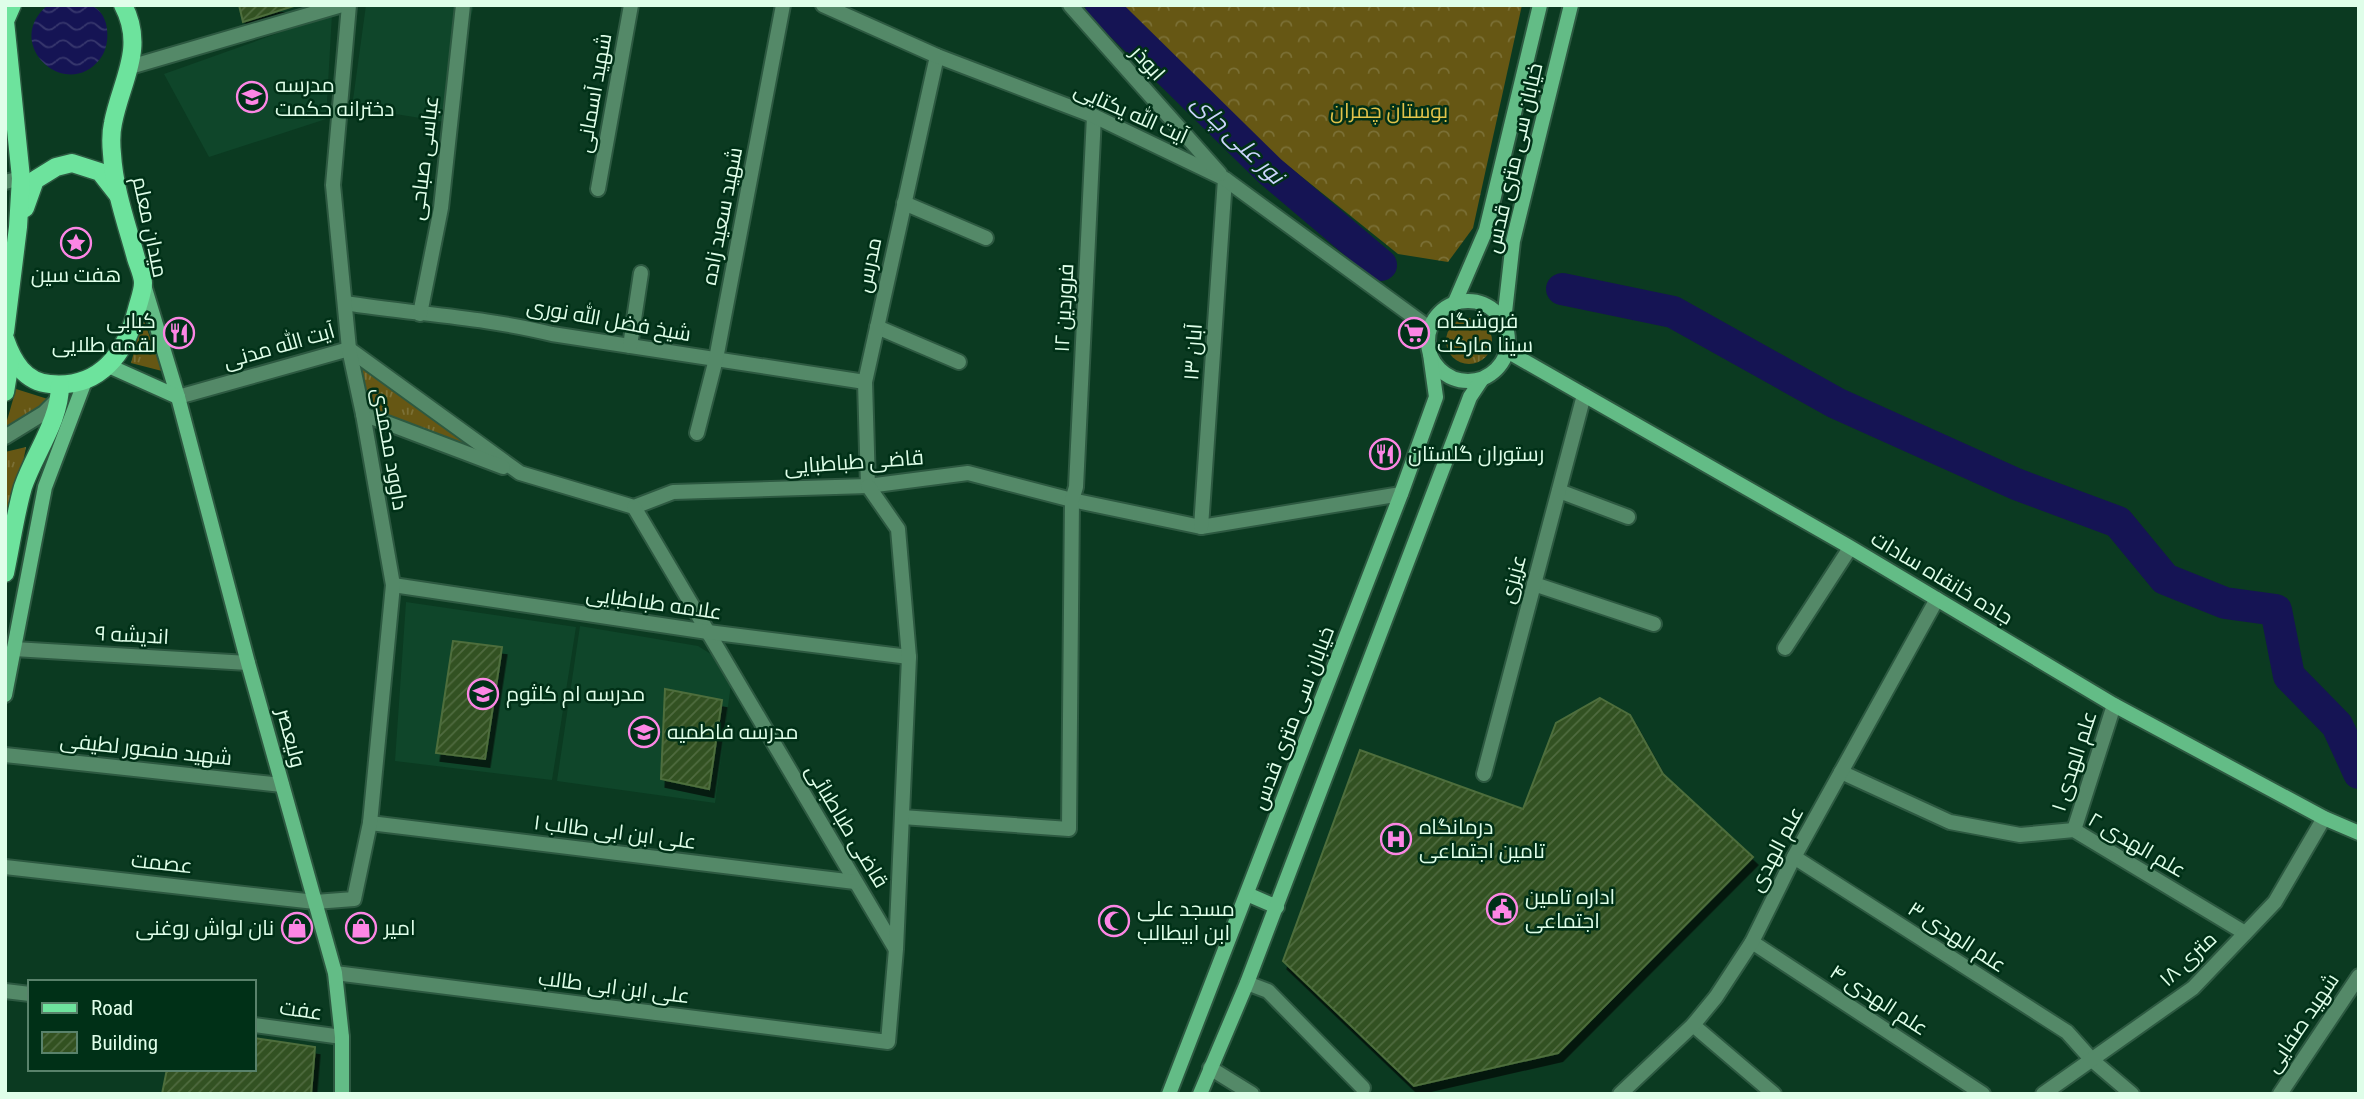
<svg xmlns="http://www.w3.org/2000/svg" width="2364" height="1099" viewBox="0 0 2364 1099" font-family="'Roboto Condensed',Cairo,sans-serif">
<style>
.built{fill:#0f462a}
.grass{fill:url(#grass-tufts)}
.forest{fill:url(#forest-crowns)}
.water{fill:url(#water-waves)}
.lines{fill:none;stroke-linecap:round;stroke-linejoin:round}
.river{stroke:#151454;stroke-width:32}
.building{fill:url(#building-hatch);stroke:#4e6e3c;stroke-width:2;filter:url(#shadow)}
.minor-casing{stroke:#2d5941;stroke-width:18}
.tertiary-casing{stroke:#2d5941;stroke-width:18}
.secondary-casing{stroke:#2d5941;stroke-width:18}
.primary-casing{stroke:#2d5941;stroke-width:21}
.minor{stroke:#548968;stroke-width:14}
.tertiary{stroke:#548968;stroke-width:14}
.secondary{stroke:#63bc86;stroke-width:14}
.primary{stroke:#6de39d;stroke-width:18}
.labels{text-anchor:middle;stroke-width:5;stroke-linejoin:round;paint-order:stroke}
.street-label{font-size:21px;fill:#dffee9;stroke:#003017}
.poi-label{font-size:21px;fill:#dffee9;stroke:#003017;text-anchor:start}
.park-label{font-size:21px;fill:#e1c34a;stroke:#003017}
.water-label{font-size:23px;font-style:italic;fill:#ccd5fd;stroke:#003017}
</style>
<defs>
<pattern id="grass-tufts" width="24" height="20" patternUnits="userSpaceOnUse" patternTransform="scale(1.75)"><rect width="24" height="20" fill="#665714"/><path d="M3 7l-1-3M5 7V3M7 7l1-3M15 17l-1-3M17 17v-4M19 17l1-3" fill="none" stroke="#7b7036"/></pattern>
<pattern id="forest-crowns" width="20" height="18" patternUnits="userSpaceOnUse" patternTransform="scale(1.75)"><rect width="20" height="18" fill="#665714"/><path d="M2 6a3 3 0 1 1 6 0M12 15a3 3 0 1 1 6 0" fill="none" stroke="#7b7036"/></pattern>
<pattern id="water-waves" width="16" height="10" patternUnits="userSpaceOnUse" patternTransform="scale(1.75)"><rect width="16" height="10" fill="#151454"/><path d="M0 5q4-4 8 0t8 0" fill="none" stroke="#37376d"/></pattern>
<pattern id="building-hatch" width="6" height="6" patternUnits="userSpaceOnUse" patternTransform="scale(1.75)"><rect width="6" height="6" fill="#325120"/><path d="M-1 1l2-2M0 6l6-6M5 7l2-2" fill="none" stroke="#4f6b40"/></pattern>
<filter id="shadow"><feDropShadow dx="4.5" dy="8" stdDeviation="0" flood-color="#0009"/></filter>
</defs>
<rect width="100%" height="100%" fill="#0b3a21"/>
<g class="built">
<polygon points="366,5 474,5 445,122 352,107"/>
<polygon points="332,14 326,119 209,157 164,74"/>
<polygon points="406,602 576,627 552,780 395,761"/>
<polygon points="580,626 698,646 714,656 731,684 715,803 557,781"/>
</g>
<g class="grass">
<circle cx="1469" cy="341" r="23"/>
<polygon points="143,318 162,371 131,363"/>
<polygon points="360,364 487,457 369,410"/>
<polygon points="16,389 51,400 10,428 6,424"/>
<polygon points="26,447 5,556 5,452"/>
</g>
<polygon class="forest" points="1119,5 1522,5 1473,228 1448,262 1398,254 1196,92"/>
<path class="water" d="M48 5C60 5 81 1 92 6 111 14 111 46 100 59 66 103 1 43 48 5Z"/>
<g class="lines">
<g class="river">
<polyline points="1101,5 1270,171 1381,265"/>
<polyline points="1562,289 1673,312 1836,403 2016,484 2118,522 2165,579 2225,603 2276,610 2289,676 2337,725 2359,773"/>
</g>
</g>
<g class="building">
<polygon points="239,5 297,5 243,22"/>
<polygon points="453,641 502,647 485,759 436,753"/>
<polygon points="665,689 722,700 709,789 661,779"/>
<polygon points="1600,698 1630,715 1663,774 1753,857 1558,1053 1414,1086 1283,961 1360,750 1523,809 1556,723"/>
<polygon points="254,1038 315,1047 311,1094 162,1094 167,1069 254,1069"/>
</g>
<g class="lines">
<g class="minor-casing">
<g id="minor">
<polyline points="130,67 342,5"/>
<polyline points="5,182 21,178"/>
<polyline points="598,189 631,5"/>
<polyline points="904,203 986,238"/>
<path d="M345 303C414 314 484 317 552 334L865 382"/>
<polyline points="420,314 441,208 463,5"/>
<polyline points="877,327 959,362"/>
<polyline points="630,346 641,273"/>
<polyline points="349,349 520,473 634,507 673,492 868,486 968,473 1072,500 1201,527 1401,494"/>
<polyline points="178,397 349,349"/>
<polyline points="363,414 503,467"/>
<polyline points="697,433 716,359 783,5"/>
<polyline points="868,486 865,382 937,56"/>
<polyline points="1559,491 1628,517"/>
<polyline points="634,507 895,948"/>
<polyline points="1201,527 1225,179"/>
<polyline points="1534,584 1654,624"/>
<polyline points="393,585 708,632 909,657"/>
<polyline points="1785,648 1850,548"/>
<polyline points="14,649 248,663"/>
<polyline points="5,755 282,785"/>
<polyline points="1841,772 1950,822 2020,835 2074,830 2245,933"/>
<polyline points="1484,774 1584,395"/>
<polyline points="902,817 1069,829 1072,500 1076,487 1094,116"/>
<polyline points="370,823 855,882"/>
<polyline points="2074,830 2114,705"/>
<polyline points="1794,857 2067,1032 2092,1060 2132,1094"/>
<polyline points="5,867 315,902 354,899 370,823 393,585 363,414 349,349 333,185 349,5"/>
<polyline points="1752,942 1983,1094"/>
<polyline points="335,973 888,1042 896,949 909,657 898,529 868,486"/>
<polyline points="1247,983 1268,991 1363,1088"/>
<polyline points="5,991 30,994"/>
<polyline points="254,1025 342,1037"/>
<polyline points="1693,1025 1774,1094"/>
<polyline points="1210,1068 1252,1094"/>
<polyline points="1620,1094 1693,1025 1716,997 1752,942 1794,857 1937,599"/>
<polyline points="2043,1094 2193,988 2275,902 2324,818"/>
<polyline points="2280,1094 2359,976"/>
</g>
</g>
<g class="tertiary-casing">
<g id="tertiary">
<polyline points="823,5 937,56 1094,116 1225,179 1429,328"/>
<polyline points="1070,5 1220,174"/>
<polyline points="5,437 44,413 60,397"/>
</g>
</g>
<g class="secondary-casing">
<g id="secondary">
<polyline points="144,285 178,397 248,663 335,973 342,1037 342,1094"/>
<circle cx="1468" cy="341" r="40"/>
<polyline points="1455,302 1486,230 1540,5"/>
<polyline points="1504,321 1513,241 1571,5"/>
<polyline points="1507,351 1848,546 2114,705 2324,818 2359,833"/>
<polyline points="109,366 178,397"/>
<polyline points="5,695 45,487 85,381"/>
<polyline points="1247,894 1277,907"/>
<polyline points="1169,1094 1401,494 1436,397 1430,354"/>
<polyline points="1200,1094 1247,983 1470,397 1482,379"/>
</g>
</g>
<g class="primary-casing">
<g id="primary">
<polyline points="25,208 35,180 56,167 72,163 100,172 118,195"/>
<polyline points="5,332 18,227 21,178 5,21 12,5"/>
<path d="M5 339C13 362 25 382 50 384 100 389 126 353 137 309 139 301 143 291 143 283 143 275 138 265 136 258 127 225 114 189 112 154 111 144 111 132 113 123 121 81 146 48 123 5"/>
<polyline points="5,392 11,356"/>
<path d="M5 573C11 545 15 515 23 487 34 454 60 421 60 385"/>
</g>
</g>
<use href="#minor" class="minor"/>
<use href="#tertiary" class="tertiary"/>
<use href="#secondary" class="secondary"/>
<use href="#primary" class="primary"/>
</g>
<defs>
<g id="school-ring" transform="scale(1.575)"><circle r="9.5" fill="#003017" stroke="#fc86e4" stroke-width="1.5"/><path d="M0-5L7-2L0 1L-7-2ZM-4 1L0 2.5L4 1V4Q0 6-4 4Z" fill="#fc86e4"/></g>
<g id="sight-ring" transform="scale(1.575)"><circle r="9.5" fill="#003017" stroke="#fc86e4" stroke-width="1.5"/><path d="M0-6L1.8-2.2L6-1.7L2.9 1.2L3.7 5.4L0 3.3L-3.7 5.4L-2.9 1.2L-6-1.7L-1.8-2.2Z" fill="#fc86e4"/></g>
<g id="restaurant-ring" transform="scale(1.575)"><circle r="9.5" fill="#003017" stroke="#fc86e4" stroke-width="1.5"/><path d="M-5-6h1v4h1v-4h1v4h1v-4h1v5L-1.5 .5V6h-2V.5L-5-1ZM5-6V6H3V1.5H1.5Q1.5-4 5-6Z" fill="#fc86e4"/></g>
<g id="supermarket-ring" transform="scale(1.575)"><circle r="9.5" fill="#003017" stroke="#fc86e4" stroke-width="1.5"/><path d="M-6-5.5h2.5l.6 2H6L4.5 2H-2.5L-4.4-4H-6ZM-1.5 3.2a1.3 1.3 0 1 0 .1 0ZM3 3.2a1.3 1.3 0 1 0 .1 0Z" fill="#fc86e4"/></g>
<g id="hospital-ring" transform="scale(1.575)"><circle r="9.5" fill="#003017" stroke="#fc86e4" stroke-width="1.5"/><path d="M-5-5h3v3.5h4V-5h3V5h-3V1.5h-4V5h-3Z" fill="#fc86e4"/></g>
<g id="civic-ring" transform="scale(1.575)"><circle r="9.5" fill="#003017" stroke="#fc86e4" stroke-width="1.5"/><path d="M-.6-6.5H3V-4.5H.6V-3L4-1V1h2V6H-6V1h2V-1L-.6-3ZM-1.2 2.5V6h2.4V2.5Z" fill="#fc86e4"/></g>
<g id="mosque-ring" transform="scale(1.575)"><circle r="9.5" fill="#003017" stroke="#fc86e4" stroke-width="1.5"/><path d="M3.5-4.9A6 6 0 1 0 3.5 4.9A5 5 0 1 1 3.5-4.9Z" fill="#fc86e4"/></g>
<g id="shop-ring" transform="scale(1.575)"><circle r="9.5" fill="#003017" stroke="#fc86e4" stroke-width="1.5"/><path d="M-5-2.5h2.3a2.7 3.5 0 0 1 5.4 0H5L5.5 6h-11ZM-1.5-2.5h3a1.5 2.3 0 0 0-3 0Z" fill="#fc86e4"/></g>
</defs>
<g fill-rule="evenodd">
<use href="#school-ring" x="252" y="97"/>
<use href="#sight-ring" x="76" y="243"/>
<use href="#restaurant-ring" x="179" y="333"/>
<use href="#supermarket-ring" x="1414" y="333"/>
<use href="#restaurant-ring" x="1385" y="454"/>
<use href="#school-ring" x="483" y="694"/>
<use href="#school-ring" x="644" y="732"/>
<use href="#hospital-ring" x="1396" y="839"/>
<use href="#civic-ring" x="1502" y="909"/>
<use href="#mosque-ring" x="1114" y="921"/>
<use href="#shop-ring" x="297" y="928"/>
<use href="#shop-ring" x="361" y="928"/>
</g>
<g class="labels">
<g class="street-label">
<text transform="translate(1148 63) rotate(48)" y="7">ابوذر</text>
<text transform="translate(594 93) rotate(-80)" y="7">شهید آسمانی</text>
<text transform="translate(1131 113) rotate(24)" y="7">آیت الله یکتایی</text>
<text transform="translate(424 158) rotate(-83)" y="7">عباسی صباحی</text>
<text transform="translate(1514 158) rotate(-77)" y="7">خیابان سی متری قدس</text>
<text transform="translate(722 216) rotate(-79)" y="7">شهید سعید زاده</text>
<text transform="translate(150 227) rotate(78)" y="7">میدان معلم</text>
<text transform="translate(869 265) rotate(-78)" y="7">مدرس</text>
<text transform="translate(1064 308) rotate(-87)" y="7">۱۲ فروردین</text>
<text transform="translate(609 320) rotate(10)" y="7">شیخ فضل الله نوری</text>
<text transform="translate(279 346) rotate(-16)" y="7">آیت الله مدنی</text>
<text transform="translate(1193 352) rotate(-86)" y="7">۱۳ آبان</text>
<text transform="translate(390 449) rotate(80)" y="7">داوود محمدی</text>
<text transform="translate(854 462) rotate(-4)" y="7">قاضی طباطبایی</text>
<text transform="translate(1942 578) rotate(31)" y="7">جاده خانقاه سادات</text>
<text transform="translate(1513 579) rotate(-75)" y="7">عزیزی</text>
<text transform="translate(654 603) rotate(8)" y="7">علامه طباطبایی</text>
<text transform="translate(132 635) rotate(3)" y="7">اندیشه ۹</text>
<text transform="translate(1293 718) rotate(-69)" y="7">خیابان سی متری قدس</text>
<text transform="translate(291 738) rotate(75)" y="7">ولیعصر</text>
<text transform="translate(146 749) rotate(6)" y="7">شهید منصور لطیفی</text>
<text transform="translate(2074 761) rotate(-72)" y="7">علم الهدی ۱</text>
<text transform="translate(847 826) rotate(59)" y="7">قاضی طباطبائی</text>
<text transform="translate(615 832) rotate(7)" y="7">علی ابن ابی طالب ۱</text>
<text transform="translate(2137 845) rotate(30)" y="7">علم الهدی ۲</text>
<text transform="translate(1776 849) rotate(-62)" y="7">علم الهدی</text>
<text transform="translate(162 863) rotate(6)" y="7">عصمت</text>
<text transform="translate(1957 937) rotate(33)" y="7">علم الهدی ۳</text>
<text transform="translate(2188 959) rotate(-43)" y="7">۱۸ متری</text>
<text transform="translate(614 987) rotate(7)" y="7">علی ابن ابی طالب</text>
<text transform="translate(1879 1000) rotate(33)" y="7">علم الهدی ۴</text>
<text transform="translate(301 1010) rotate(8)" y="7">عفت</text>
<text transform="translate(2302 1023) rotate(-56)" y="7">شهید صفایی</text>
</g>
<g class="poi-label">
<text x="275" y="92">مدرسه<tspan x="275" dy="24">دخترانه حکمت</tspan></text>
<text x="76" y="282" text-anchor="middle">هفت سین</text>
<text x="156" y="328" text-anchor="end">کبابی<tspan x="156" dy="24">لقمه طلایی</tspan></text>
<text x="1437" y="328">فروشگاه<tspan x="1437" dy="24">سینا مارکت</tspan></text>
<text x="1408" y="461">رستوران گلستان</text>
<text x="506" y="701">مدرسه ام کلثوم</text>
<text x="667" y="739">مدرسه فاطمیه</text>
<text x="1419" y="834">درمانگاه<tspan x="1419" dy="24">تامین اجتماعی</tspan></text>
<text x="1525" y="904">اداره تامین<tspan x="1525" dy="24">اجتماعی</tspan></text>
<text x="1137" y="916">مسجد علی<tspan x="1137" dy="24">ابن ابیطالب</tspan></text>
<text x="274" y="935" text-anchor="end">نان لواش روغنی</text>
<text x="384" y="935">امیر</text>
</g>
<g class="park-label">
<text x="1389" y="118">بوستان چمران</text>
</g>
<g class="water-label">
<text transform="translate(1238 139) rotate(44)" y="8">نور علی چای</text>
</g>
</g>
<rect width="2364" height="1099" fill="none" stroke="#dffee9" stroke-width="14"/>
<rect x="28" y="980" width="228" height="91" fill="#003017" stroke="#59826b" stroke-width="2"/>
<rect x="42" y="1003" width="35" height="10" fill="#6de39d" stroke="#59826b" stroke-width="2"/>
<text x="91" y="1015" font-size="21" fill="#dffee9">Road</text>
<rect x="42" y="1032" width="35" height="21" fill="url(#building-hatch)" stroke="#59826b" stroke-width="2"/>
<text x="91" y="1050" font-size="21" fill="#dffee9">Building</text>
</svg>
